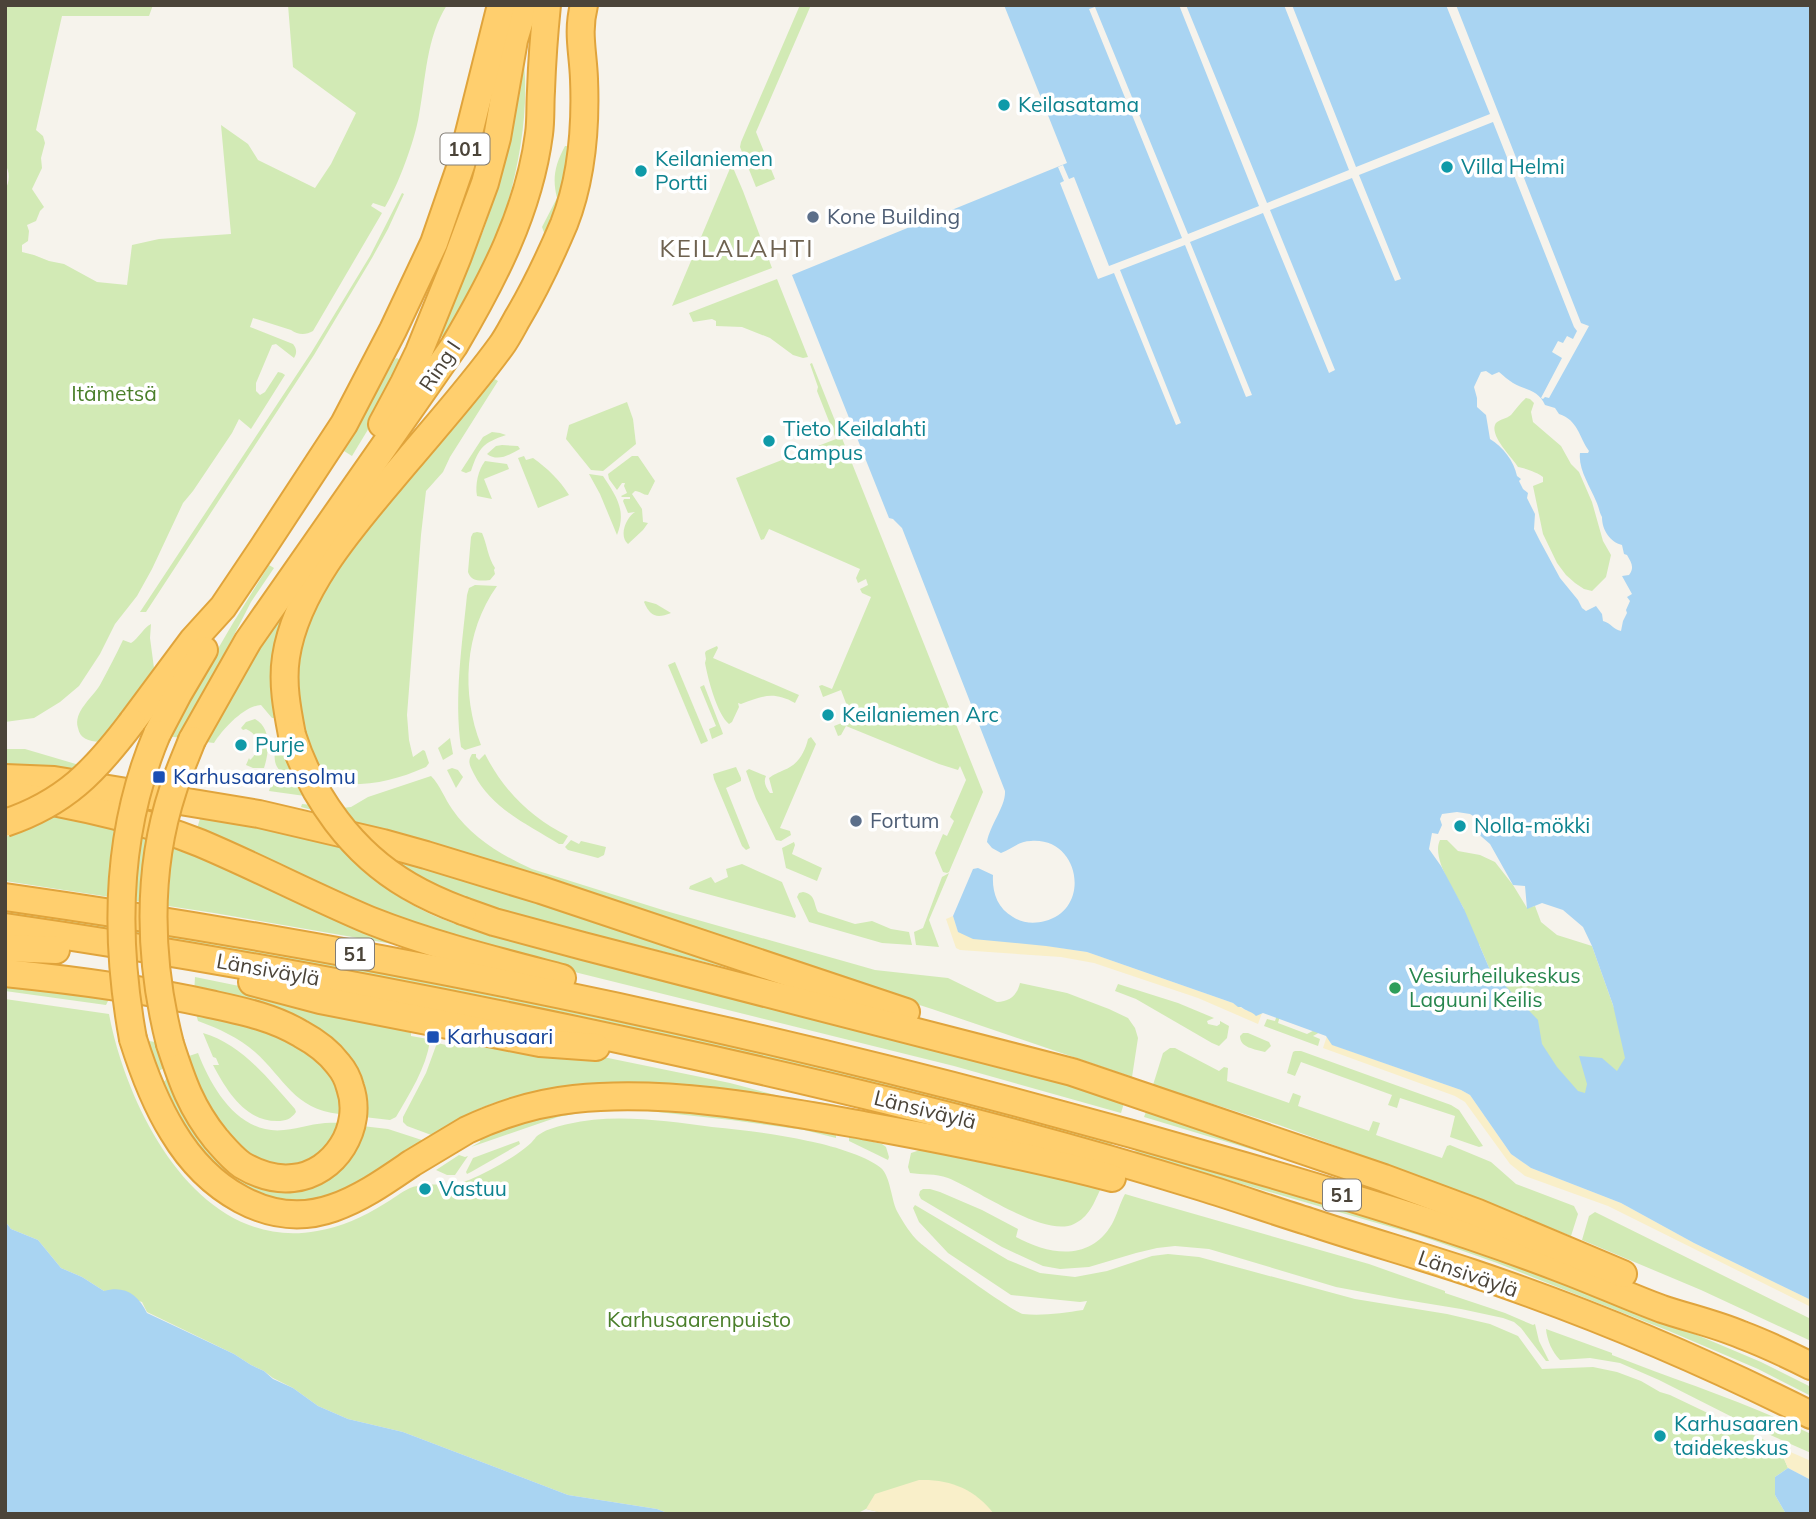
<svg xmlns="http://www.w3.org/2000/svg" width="1816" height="1519" viewBox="0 0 1816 1519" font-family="Mulish,sans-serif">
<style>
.green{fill:#d2eab5}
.sand{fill:#f9efc9}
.water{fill:#a9d4f2;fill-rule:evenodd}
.pier{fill:#f6f3ec}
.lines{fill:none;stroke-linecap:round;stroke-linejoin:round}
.motorway-casing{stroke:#e0a43c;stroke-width:30}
.motorway{stroke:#ffcf6e;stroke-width:26}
.motorway-bridge-casing{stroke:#e0a43c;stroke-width:30;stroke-linecap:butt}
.motorway-bridge{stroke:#ffcf6e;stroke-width:26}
.culture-dot{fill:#0f9aa8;stroke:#fff;stroke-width:2.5}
.service-dot{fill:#5c6f8a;stroke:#fff;stroke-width:2.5}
.transit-dot{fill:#1a4fb4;stroke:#fff;stroke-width:2.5}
.leisure-dot{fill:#2e9e5b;stroke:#fff;stroke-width:2.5}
.labels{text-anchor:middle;stroke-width:7;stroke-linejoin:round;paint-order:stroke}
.shield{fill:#fff;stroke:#817c74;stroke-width:2}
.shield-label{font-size:19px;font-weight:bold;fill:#4b4439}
.culture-label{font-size:21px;fill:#0d838f;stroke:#fff;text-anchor:start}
.service-label{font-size:21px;fill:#4e5e75;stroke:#fff;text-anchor:start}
.street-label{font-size:21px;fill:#4b4439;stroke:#fff}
.park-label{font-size:21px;fill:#4a7f2a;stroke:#fff}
.transit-label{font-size:21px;fill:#164399;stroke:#fff;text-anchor:start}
.leisure-label{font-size:21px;fill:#27864d;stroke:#fff;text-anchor:start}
.quarter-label{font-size:24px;letter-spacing:2px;fill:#6e6250;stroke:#fff}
</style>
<rect width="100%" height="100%" fill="#f6f3ec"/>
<g class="green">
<path d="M5 5H153L149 16H62L36 130 43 136 45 143 41 158 42 168 32 189 44 207 40 211 36 221 27 225 29 231 28 241 22 245V252L34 255 49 261 64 264 97 282 127 285 132 245 159 239 231 234 221 125 248 144 258 160 315 188 331 164 356 113 293 67 288 5H447C426 38 426 78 419 115 415 140 398 186 385 207L373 203 371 206 382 213 313 331C306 335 298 335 291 330L253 318 250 327 293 344C297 349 297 353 294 358L276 344 272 345 256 383V391L260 395 265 392 278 372 282 373 285 375 251 429 239 419 232 433 193 491 183 503 152 569 137 596 115 624 100 654 79 686 60 702 34 718 5 722V190C10 181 10 172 5 164Z"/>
<polygon points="800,5 811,5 756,132 775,179 756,187 740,147 741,142"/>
<path d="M523 55C533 127 508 223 475 286 466 304 454 320 444 337H437L464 267H468L484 229 497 189Z"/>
<path d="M565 146H570L561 192 551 225 523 289 522 281 545 235 542 227 557 198C552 178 555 165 565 146Z"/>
<polygon points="731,166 734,170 743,191 772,268 672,306"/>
<polygon points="402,193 404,194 388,229 372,258 314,355 146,612 140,612 311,353 370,256"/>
<polygon points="777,279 808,357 803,358 793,355 770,338 742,327 716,326 716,321 712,319 693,322 689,313"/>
<polygon points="397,358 405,363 393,388 352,456 344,451 395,359"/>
<polygon points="812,363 983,792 949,872 947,873 943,872 935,853 943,834 947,836 954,821 950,817 966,780 960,766 958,770 939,764 846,726 841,735 838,736 834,726 852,719 841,690 823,697 819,686 822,685 832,689 871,597 862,593 860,589 868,585 866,579 858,583 856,578 860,569 769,529 764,539 761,540 736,478 836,439 817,391 818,387 810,364"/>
<path d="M489 376 498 381 450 457 443 472 426 491 421 535 407 715 409 740 413 757 423 750 425 751 429 763 426 767C392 782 365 787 327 783 304 743 292 695 300 650 308 608 336 573 361 539 378 514 395 488 413 465 437 434 464 405 489 376Z"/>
<path d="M1526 398 1530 399 1534 403 1531 412 1533 422 1561 446 1571 464 1579 472 1592 502 1603 541 1611 555 1606 577 1592 591 1584 589 1575 583 1566 575 1557 563 1543 534 1533 486 1543 482V477C1539 473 1524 468 1518 467 1512 457 1488 435 1496 423 1500 419 1506 419 1511 415 1516 409 1520 403 1526 398Z"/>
<polygon points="627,402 633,419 636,444 603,471 591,470 566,439 569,425"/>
<path d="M492 432 500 433 506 435C483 443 479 447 471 471L466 473 461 471 483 437Z"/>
<path d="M502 445 518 446 520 449C509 455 498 462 487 454L496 446Z"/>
<path d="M524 456 526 460 533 458C548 469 559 479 569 495L538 508 518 458Z"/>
<path d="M632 456H638L655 481 648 495C643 495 640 491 635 491L632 494 642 509 643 522 648 523 643 530 628 544C618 535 627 517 635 512L628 513 623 501 624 499H630V497H622L621 496 627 493 624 486 625 483H622L617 490 609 479 608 474Z"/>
<path d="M485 461 507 464 509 469 484 479 492 499 477 496C475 485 478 470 485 461Z"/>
<path d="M589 474 603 476C616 496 627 510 617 535L600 494Z"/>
<path d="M477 532 482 533C487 544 488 558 495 568L494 570 495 574 490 580C481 581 471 582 468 572L471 537 473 533Z"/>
<polygon points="269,565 274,568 251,602 181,738 167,736 233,623"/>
<path d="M475 585 497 586C464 632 461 694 481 745L465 750 461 747C454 697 462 645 467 595L469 588Z"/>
<path d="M645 601 656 604 671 613C656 619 650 616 644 602Z"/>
<path d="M286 605 289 607 276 718H272L261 705C244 706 223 729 214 743L206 742 241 675Z"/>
<path d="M151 624 150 638 154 668 122 714 99 742C89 741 80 739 78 728 73 712 92 698 100 685 108 670 116 655 123 640L131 643C139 638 143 628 151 624Z"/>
<path d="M717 646 718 648 713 658 799 695 795 703C773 691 763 696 741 704L738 703 739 707 732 722 729 724C717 714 708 679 705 663L706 659 705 653 706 651Z"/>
<polygon points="675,662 708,741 701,744 668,665"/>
<polygon points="704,685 722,731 723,734 712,739 709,729 716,726 700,687"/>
<path d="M255 719C272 728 269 753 264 768H253L246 765 249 758 250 760C262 749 260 735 246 729L243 730 241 728 246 722Z"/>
<path d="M811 737 816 744 780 828 790 831 791 835 781 841 776 840 756 799 746 771 749 769 766 776C763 782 766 787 770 793H773L769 778C774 774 778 773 784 770 798 765 805 752 808 739Z"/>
<polygon points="450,738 453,754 443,760 438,748"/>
<path d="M278 743 283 746 294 777C273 771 274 763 275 744Z"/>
<polygon points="5,749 25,749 86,767 73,772 5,769"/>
<path d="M472 754H476V757L479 760 485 754C503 790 532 819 568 836L563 844H559C527 824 492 809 474 774 470 766 467 762 472 754Z"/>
<polygon points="736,767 741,778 741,781 726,788 750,848 746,850 742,846 714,779 713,774"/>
<polygon points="452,768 458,770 463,777 456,788 447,770"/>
<path d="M431 776C440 785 445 799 452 809 472 838 501 855 532 869L666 911 854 964 875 970 948 978 997 1002C1009 1002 1017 996 1020 983L1067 993 1109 1009 1128 1018 1135 1028 1138 1038 1132 1077 932 1009 368 830 339 817 301 807 302 804 342 808 351 807 368 797Z"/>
<polygon points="272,782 300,787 305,796 269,791"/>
<polygon points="5,801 143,832 410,947 214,913 5,881 5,837 35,826 41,819 5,811"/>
<path d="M202 812 333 838C359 872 398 900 437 917 456 925 475 930 494 936L1052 1078 1124 1103 1121 1113 954 1066 522 959 401 921 196 832Z"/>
<polygon points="571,840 579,844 581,841 606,847 604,855 598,858 568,850 565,847"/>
<path d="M1440 840H1447L1458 851 1480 855 1495 862 1513 885 1527 908 1535 906 1541 922 1557 935 1592 946 1630 1053 1623 1071 1590 1101 1555 1075 1490 970 1479 944 1313 1036 1320 1039 1318 1046 1264 1026 1267 1019 1275 1021 1279 1009H1282L1278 1023 1307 1034 1328 1023 1464 909C1455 892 1431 858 1440 840Z"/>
<polygon points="794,842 795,845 792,854 822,868 817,881 786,868 782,848"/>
<path d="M381 851 752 972 724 967C677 955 630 943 583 932 513 915 437 900 381 851Z"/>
<polygon points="742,864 782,882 796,916 795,918 689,889 690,886 711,877 715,883 728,877 726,869"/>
<polygon points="949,873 929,920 939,947 916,945 914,932 923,928 942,877"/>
<path d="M803 892C816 895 813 902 818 912L855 924 872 921 891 929 909 932 912 945 882 943 809 922 797 897 799 893Z"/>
<path d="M5 909C198 940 391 972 583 1011 761 1048 937 1095 1114 1139L1111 1149C963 1108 815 1068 665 1035 446 988 226 952 5 914Z"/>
<path d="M195 977 249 988 411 1030V1036L428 1039 430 1041C426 1068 410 1093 396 1117L390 1120 364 1117 354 1068 194 994Z"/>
<path d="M5 981C60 986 115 995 169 1005 199 1011 229 1016 258 1027 283 1036 322 1059 334 1082 340 1093 340 1102 339 1114 294 1109 285 1079 255 1052 238 1037 219 1029 198 1021L196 1014 140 1003 109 999 106 1005 5 991Z"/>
<polygon points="1118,984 1178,1003 1214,1018 1207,1021 1208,1024 1217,1026 1220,1024 1220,1021 1229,1026 1227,1038 1219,1046 1212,1043 1136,999 1115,991"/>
<path d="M5 999 109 1014C127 1110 199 1253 317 1231 341 1227 363 1217 384 1204 393 1199 401 1192 410 1188 429 1181 450 1188 469 1180 486 1173 502 1164 517 1154 522 1150 527 1147 531 1143 535 1139 535 1137 540 1134 547 1129 559 1126 568 1124 614 1113 666 1121 712 1127 744 1130 777 1134 808 1141 829 1145 865 1155 881 1168 891 1177 891 1201 898 1213 903 1222 911 1235 919 1242 930 1252 1014 1313 1023 1314 1042 1316 1064 1313 1083 1310L1087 1301 1080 1302 1011 1295 948 1253 919 1222 913 1208 915 1205 1008 1260 1040 1273 1075 1277 1107 1271 1152 1256 1168 1254 1199 1257 1355 1299 1447 1314 1490 1324 1518 1336 1542 1369 1593 1367 1617 1372 1641 1381 1660 1392 1670 1395 1779 1447 1788 1468 1775 1477V1495L1786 1514H887L866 1509 856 1514H670L657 1509 568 1495 403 1432 348 1419 318 1406 293 1388 273 1378 264 1371 251 1365 234 1354 147 1312 142 1302 104 1291 82 1277 61 1268 38 1240 11 1229 5 1221Z"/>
<path d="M203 1033C242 1044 269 1080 295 1109L296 1112C291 1119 286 1121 277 1121 245 1121 227 1091 213 1065H219L216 1058 213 1057Z"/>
<path d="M1243 1033H1248L1269 1042 1271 1046 1265 1052C1255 1049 1240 1048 1240 1036Z"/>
<polygon points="143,1040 155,1042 164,1068 155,1073"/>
<path d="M456 1040 608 1058 730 1083 783 1097 832 1104 877 1116 575 1086C541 1092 504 1096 472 1112 459 1118 446 1127 434 1136L407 1126 403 1122V1117L426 1073 437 1043 451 1046 455 1045Z"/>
<polygon points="1170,1048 1175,1048 1219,1071 1224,1067 1228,1068 1227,1081 1289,1103 1293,1093 1301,1096 1298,1106 1369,1131 1373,1121 1380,1123 1376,1135 1442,1158 1447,1146 1450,1145 1491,1162 1516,1184 1574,1206 1578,1214 1571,1236 1451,1188 1279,1125 1153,1085 1163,1053"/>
<polygon points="1295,1051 1301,1051 1451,1105 1459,1110 1483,1146 1479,1147 1450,1137 1455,1116 1400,1098 1397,1108 1388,1105 1392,1095 1301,1062 1295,1076 1287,1073 1293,1052"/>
<path d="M198 1053C212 1089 239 1135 284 1130 303 1128 319 1121 338 1123 331 1143 319 1157 298 1163 238 1180 206 1097 186 1057Z"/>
<polygon points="167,1077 185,1115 278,1191 362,1126 388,1129 425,1141 390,1166 317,1204 265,1201 212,1167 176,1118 159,1080 165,1081"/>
<path d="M611 1106 712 1113 836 1132V1138L804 1130 731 1120 648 1111 617 1110 590 1111 558 1117 471 1147 480 1142 481 1138C518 1116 569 1112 611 1106Z"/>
<polygon points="1147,1109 1360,1182 1144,1117"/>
<polygon points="849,1136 882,1144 886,1147 889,1157 888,1160 849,1141"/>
<polygon points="519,1141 520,1144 471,1172 467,1174 466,1172 473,1158"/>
<polygon points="1137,1144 1421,1229 1600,1294 1761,1362 1811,1387 1811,1396 1758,1369 1669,1331 1497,1263 1418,1235 1135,1153"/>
<path d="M920 1150 1075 1182 1100 1190C1094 1203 1089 1217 1074 1224 1045 1238 978 1190 948 1178 935 1173 923 1175 910 1173L908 1167 911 1153Z"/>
<polygon points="459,1155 465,1157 468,1156 455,1175 447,1175 436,1170"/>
<path d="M923 1189H930L940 1192 982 1210 1018 1229 1016 1237C1049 1255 1090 1262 1112 1224 1117 1215 1120 1203 1125 1194L1142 1199 1369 1264 1445 1291V1293L1505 1313 1533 1325 1535 1324 1539 1341 1549 1361H1546L1521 1328 1514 1322 1503 1318 1461 1309 1400 1299 1336 1287 1209 1249 1175 1246 1157 1248 1136 1253 1089 1267 1060 1269 1043 1266 1002 1247 921 1199 919 1195 920 1191Z"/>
<polygon points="1595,1212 1811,1319 1811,1341 1701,1290 1582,1240 1589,1216"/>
<path d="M1546 1329 1612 1353V1355C1678 1381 1746 1402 1811 1434V1453L1752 1427 1659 1380 1620 1363 1590 1358 1560 1360C1552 1352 1547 1340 1546 1329Z"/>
</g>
<g class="sand">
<polygon points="953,916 958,932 1087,952 1233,1003 1245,1010 1262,1013 1258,1024 1198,998 1094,963 1061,957 960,950 956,948 946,919"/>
<polygon points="1327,1036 1333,1045 1461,1090 1470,1095 1511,1154 1531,1168 1621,1203 1694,1243 1811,1300 1811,1307 1608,1206 1525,1176 1510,1164 1465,1102 1455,1096 1323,1048"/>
<polygon points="1779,1447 1811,1461 1811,1480 1788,1468"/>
<path d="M919 1480C950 1479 975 1489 994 1514H887L866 1509 875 1494Z"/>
</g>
<g class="water">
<path d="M1004 5H1811V1300L1694 1243 1621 1203 1531 1168 1511 1154 1470 1095 1461 1090 1332 1045 1326 1036 1263 1013 1256 1016C1251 1011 1246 1011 1241 1007H1238L1233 1003 1087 952 1046 946 973 939 958 932 953 916 973 869 978 868 993 875C992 892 997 908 1013 917 1022 923 1034 924 1045 921 1092 909 1080 837 1031 841 1019 841 1012 849 1001 853L992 848 987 842C990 825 1006 806 1005 791L902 528 893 519 889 518 792 275 1067 163ZM1486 371 1492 375 1499 372C1504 376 1508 380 1513 383 1525 390 1539 390 1545 405L1555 408 1559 414C1578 420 1579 437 1589 451L1588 453H1580C1578 469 1590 486 1596 501 1599 507 1599 512 1602 517 1602 530 1610 542 1622 545L1624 554 1627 555C1631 562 1635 567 1629 575L1622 576 1632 594 1627 597 1630 601 1626 610 1627 613 1623 621 1621 631C1614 630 1611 623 1603 621L1602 614 1596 606 1586 611 1582 608 1578 600 1560 578 1540 541 1534 529 1535 514 1527 498 1528 493 1523 489 1519 481 1521 479 1517 476C1514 461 1503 447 1490 439L1486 415 1477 407V398L1474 387 1481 372ZM1457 812 1470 814 1475 817V831L1490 844 1513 885 1525 886 1527 909 1542 903 1563 910 1583 927 1592 946 1613 1005 1625 1058 1617 1071 1602 1058 1579 1056 1587 1084 1585 1093 1578 1091 1557 1067 1542 1044 1538 1020 1490 970 1464 909 1441 866 1429 849 1432 833 1438 834 1442 825 1440 819 1442 814Z"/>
<path d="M5 1221 11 1229 38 1240 61 1268 82 1277 104 1291C124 1285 138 1294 147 1313L234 1354 251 1365 264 1371 273 1379 293 1388 318 1406 348 1419 403 1432 568 1495 657 1509 670 1514H5Z"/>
<polygon points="1788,1468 1811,1480 1811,1514 1786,1514 1775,1495 1775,1477"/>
</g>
<polygon class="pier" points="1179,5 1186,5 1267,203 1349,170 1284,5 1292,5 1356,167 1490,114 1446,5 1456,5 1581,323 1589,326 1549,398 1545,397 1543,399 1541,398 1562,358 1552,352 1558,341 1563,343 1567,336 1573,339 1577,331 1574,327 1493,122 1359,175 1401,279 1395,281 1352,178 1270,210 1335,370 1329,373 1263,213 1190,242 1252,395 1246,397 1185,245 1120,270 1181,423 1176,425 1114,273 1098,279 1060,183 1064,181 1058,167 1063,165 1069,179 1074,177 1109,266 1182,238 1089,9 1095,7 1188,234 1259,206"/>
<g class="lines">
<g class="motorway-casing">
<g id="motorway">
<polyline points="382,424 404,383 419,352 458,256 485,183 497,138 514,40 520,20 528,5"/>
<polyline points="132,722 193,640 223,607 264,546 344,424 393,330 434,243 461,165 501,5"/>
<polyline points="157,734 178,694 204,650"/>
<path d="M292 735C287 709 282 683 286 657 297 584 361 516 407 461 439 423 472 386 501 346 507 338 512 328 517 319 535 289 550 257 564 224 582 178 586 128 584 79 583 51 577 33 584 5"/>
<path d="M192 740 248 641 454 346C493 280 529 211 539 134 541 120 540 105 541 91 542 62 544 34 547 5"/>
<polyline points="5,778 54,780 259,814 383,843 426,855 541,890 906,1012"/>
<path d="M5 794C71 804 138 818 200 843 257 867 312 896 369 920 432 945 497 961 562 978"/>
<path d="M5 897C424 957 838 1047 1244 1166 1350 1197 1455 1228 1557 1267 1592 1280 1627 1296 1662 1309 1689 1318 1716 1324 1742 1335 1766 1344 1789 1355 1811 1366"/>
<polyline points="463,911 494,922 583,946 1072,1072 1384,1178 1478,1213 1623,1274"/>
<path d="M5 927C226 959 445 1001 664 1049 844 1088 1025 1132 1202 1187 1238 1198 1274 1211 1310 1222 1364 1240 1418 1255 1472 1273 1588 1312 1702 1360 1811 1415"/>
<polyline points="5,948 56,950"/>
<path d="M5 973C74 980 143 989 210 1004 242 1011 273 1017 301 1034 314 1041 329 1052 338 1064 344 1071 348 1079 350 1087 364 1127 335 1174 293 1178 275 1180 257 1174 242 1165 232 1158 224 1148 216 1139 191 1108 182 1081 170 1044"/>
<polyline points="252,982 320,1000 540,1043 596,1047"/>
<path d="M133 1039C143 1071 155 1103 173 1132 206 1187 268 1231 333 1208 362 1198 387 1180 412 1163 430 1152 449 1141 467 1130 501 1114 537 1103 574 1099 670 1089 773 1109 868 1126 950 1141 1032 1157 1112 1178"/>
</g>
</g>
<use href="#motorway" class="motorway"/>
<g class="motorway-bridge-casing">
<g id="motorway-bridge">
<path d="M292 735C312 797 352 853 409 886 426 896 444 904 463 911"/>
<path d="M5 823C65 803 95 771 132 722"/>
<path d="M133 1039C114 936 116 831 157 734"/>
<path d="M170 1044C149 961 146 872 173 790 178 773 186 756 192 740"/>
</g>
</g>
<use href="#motorway-bridge" class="motorway-bridge"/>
</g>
<g class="culture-dot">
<circle cx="1004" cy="105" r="7"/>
<circle cx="1447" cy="167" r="7"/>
<circle cx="641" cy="171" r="7"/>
<circle cx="769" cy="441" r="7"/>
<circle cx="828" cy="715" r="7"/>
<circle cx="241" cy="745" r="7"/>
<circle cx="1460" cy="826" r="7"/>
<circle cx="425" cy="1189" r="7"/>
<circle cx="1660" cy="1436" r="7"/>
</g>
<g class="service-dot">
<circle cx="813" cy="217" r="7"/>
<circle cx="856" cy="821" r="7"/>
</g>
<g class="transit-dot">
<rect x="152" y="770" width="14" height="14" rx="3.5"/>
<rect x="426" y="1030" width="14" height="14" rx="3.5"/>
</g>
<circle class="leisure-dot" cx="1395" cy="988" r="7"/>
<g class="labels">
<g class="shield">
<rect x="440.5" y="133.5" width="49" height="31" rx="5"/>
<rect x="336" y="938.5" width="38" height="31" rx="5"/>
<rect x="1323" y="1179.5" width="38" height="31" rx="5"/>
</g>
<g class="shield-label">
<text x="465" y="156">101</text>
<text x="355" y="961">51</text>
<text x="1342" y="1202">51</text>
</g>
<g class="culture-label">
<text x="1018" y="112">Keilasatama</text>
<text x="655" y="166">Keilaniemen<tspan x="655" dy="24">Portti</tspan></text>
<text x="1461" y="174">Villa Helmi</text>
<text x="783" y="436">Tieto Keilalahti<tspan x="783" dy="24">Campus</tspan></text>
<text x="842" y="722">Keilaniemen Arc</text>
<text x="255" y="752">Purje</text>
<text x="1474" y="833">Nolla-mökki</text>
<text x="439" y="1196">Vastuu</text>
<text x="1674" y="1431">Karhusaaren<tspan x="1674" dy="24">taidekeskus</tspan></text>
</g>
<g class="service-label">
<text x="827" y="224">Kone Building</text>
<text x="870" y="828">Fortum</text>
</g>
<g class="street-label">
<text transform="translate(440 366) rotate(-56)" y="7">Ring I</text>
<text transform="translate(268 970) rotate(10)" y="7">Länsiväylä</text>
<text transform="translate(925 1110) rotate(14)" y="7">Länsiväylä</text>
<text transform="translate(1468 1274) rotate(19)" y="7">Länsiväylä</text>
</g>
<g class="park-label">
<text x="114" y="401">Itämetsä</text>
<text x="699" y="1327">Karhusaarenpuisto</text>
</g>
<g class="transit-label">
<text x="173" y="784">Karhusaarensolmu</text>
<text x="447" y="1044">Karhusaari</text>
</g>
<g class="leisure-label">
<text x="1409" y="983">Vesiurheilukeskus<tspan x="1409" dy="24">Laguuni Keilis</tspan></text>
</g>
<g class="quarter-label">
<text x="737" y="257">KEILALAHTI</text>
</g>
</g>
<rect width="1816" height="1519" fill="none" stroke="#4b4439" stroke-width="14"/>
</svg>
